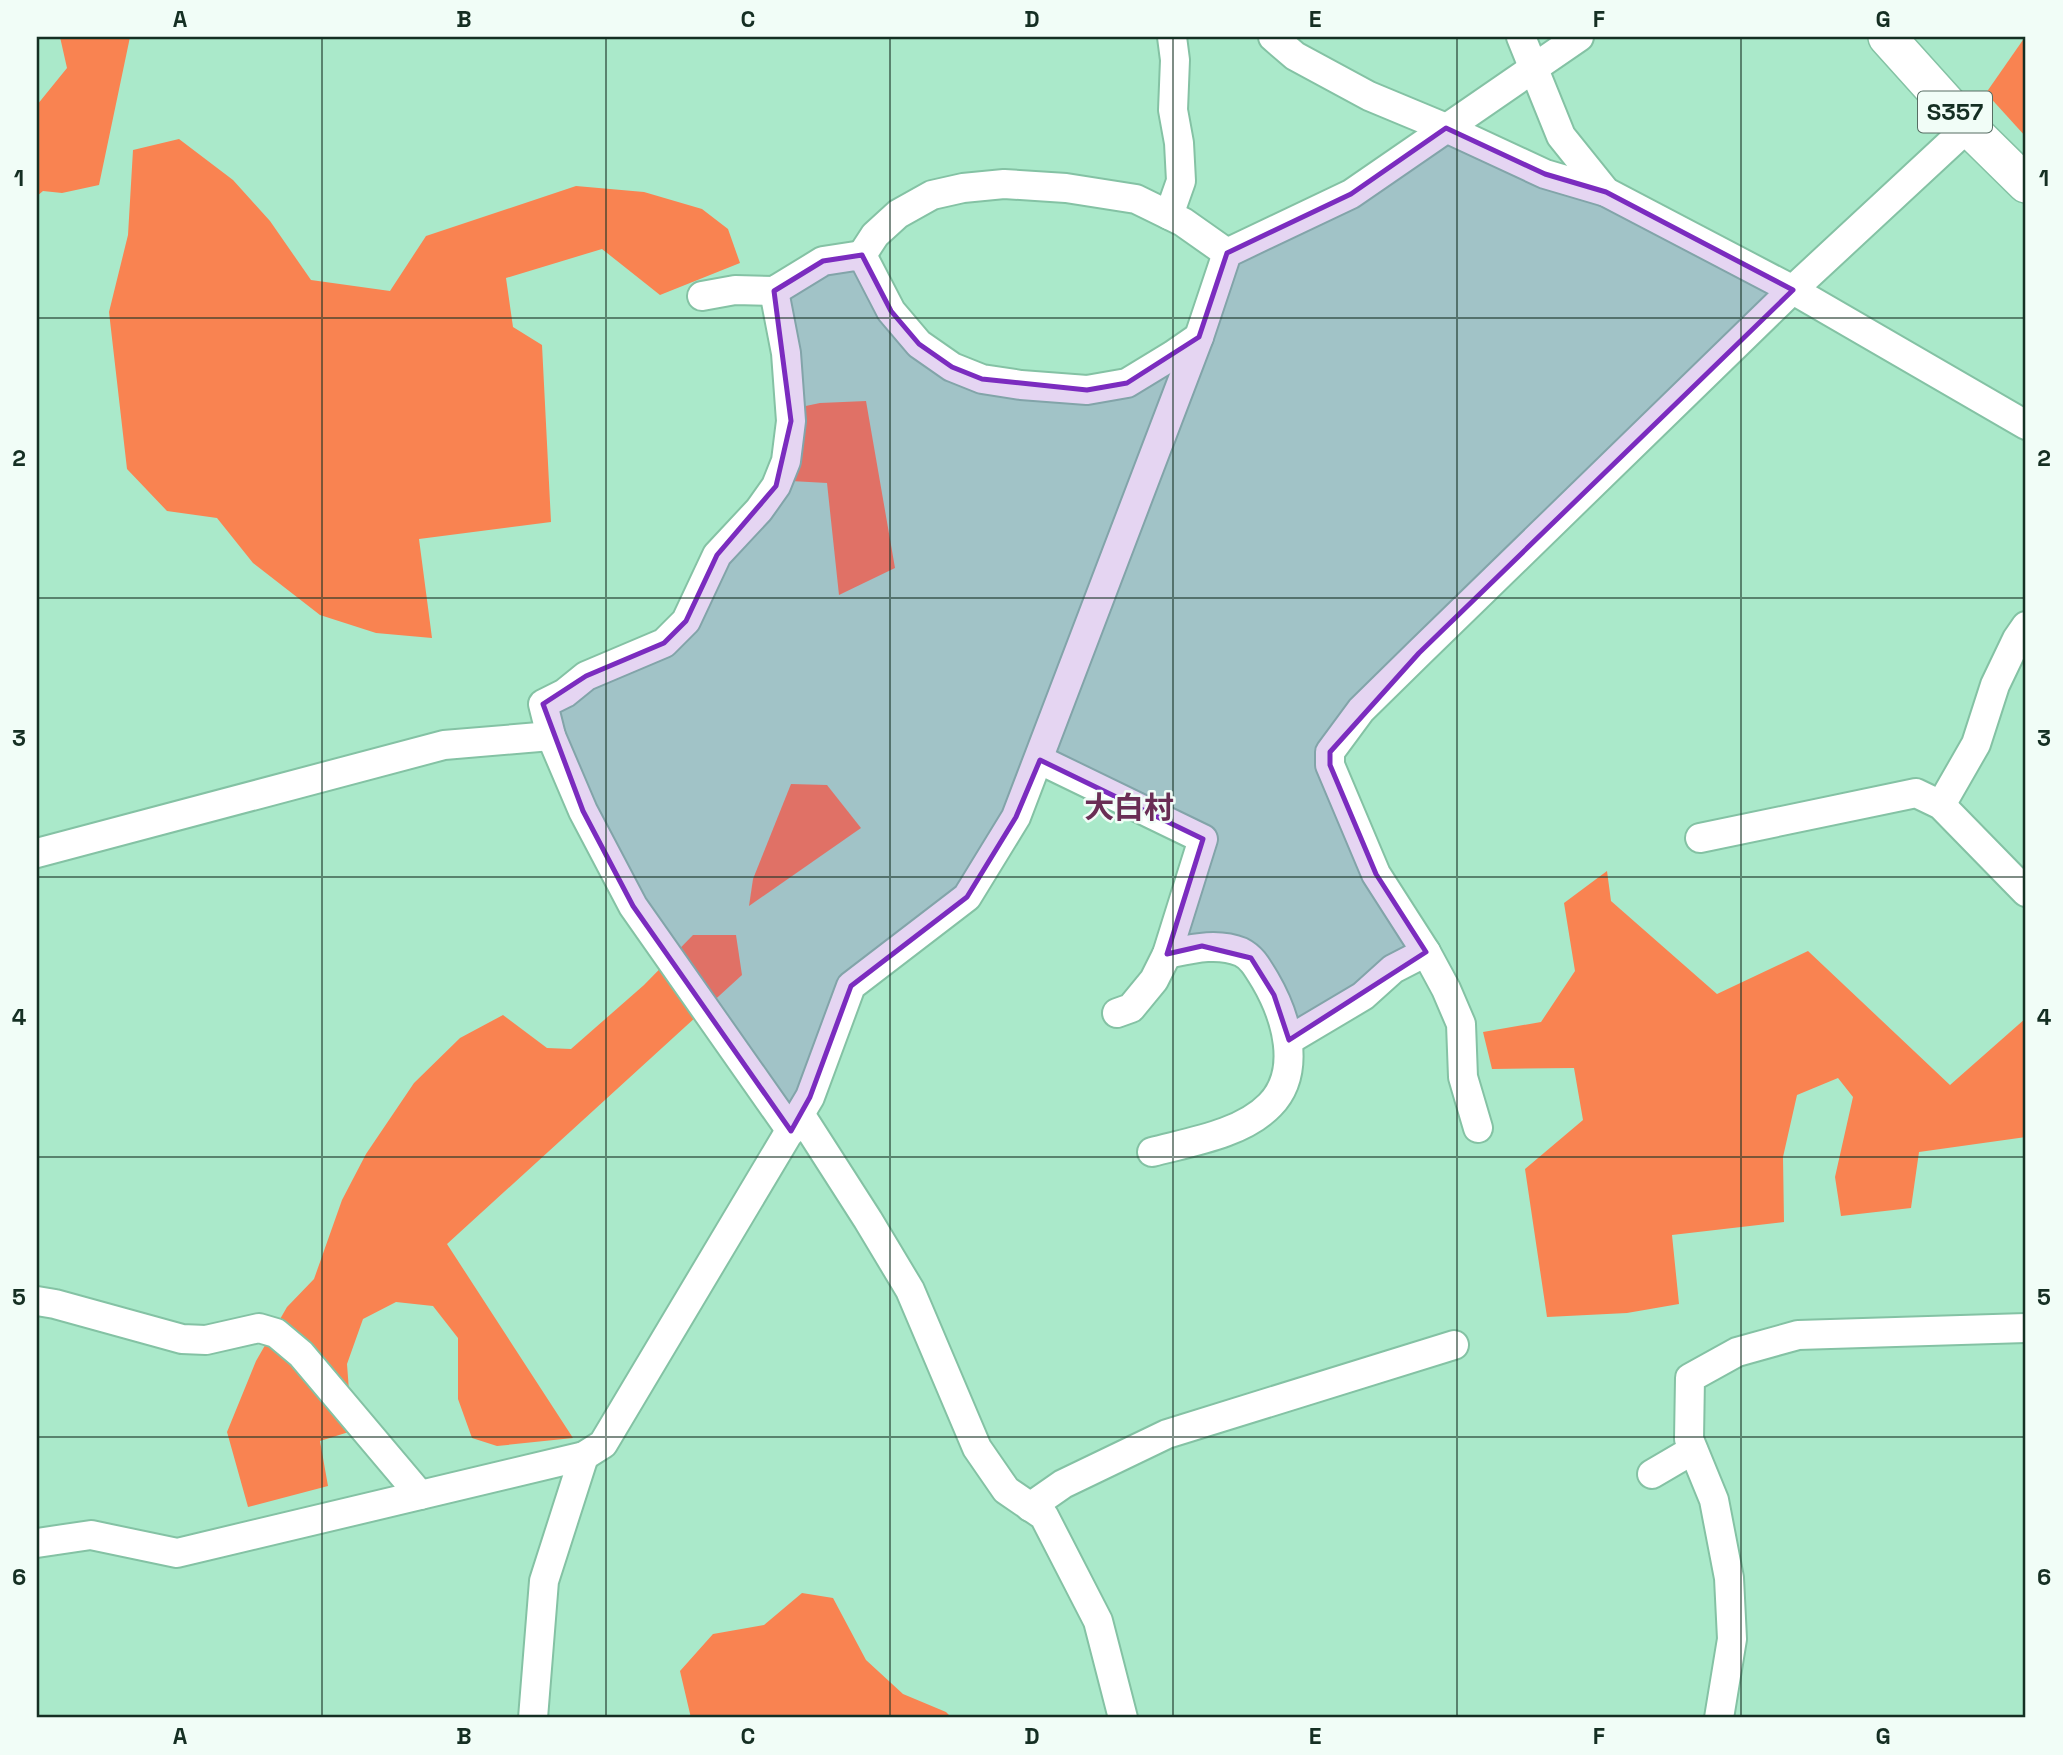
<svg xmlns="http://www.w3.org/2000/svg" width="2063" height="1755" viewBox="0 0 2063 1755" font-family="'Space Grotesk','Noto Sans SC',sans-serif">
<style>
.forest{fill:#f98351}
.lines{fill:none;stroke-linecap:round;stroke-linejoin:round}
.minor-casing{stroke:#84c2a4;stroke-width:32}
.major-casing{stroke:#84c2a4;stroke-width:40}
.minor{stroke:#fff;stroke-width:28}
.major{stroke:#fff;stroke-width:37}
.marked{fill:#7b2cbf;fill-opacity:0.2;stroke:#7b2cbf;stroke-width:5;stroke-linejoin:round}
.grid{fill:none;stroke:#152f23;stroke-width:2;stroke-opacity:0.55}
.labels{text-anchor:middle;stroke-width:5;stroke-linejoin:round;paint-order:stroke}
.shield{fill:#f1fdf7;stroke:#576d63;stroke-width:2}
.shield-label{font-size:24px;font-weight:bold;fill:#152f23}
.quarter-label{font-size:30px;font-weight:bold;fill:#6a2e55;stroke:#f1fdf7}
.neatline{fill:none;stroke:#152f23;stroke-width:2.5}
.grid-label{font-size:23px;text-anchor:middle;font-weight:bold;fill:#152f23}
</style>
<rect width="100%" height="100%" fill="#aae9ca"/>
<g class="forest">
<polygon points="60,37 130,37 99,185 62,193 43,191 37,196 37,105 67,68"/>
<polygon points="2025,37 2026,37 2026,137 1986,93"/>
<polygon points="179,139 233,180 270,221 311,280 390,291 426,236 576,186 644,192 702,209 728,229 740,263 660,295 602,249 506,278 513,327 542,345 551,522 419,539 432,638 376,633 320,615 253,563 217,518 167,511 127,469 109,312 128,235 133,150"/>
<polygon points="866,401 895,568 839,595 827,483 791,481 796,408 820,403"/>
<polygon points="791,784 827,785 861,828 749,906 753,879"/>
<polygon points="1607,871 1611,901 1717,994 1808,951 1950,1085 2026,1018 2026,1137 1919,1152 1911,1208 1841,1216 1835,1177 1853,1097 1838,1078 1797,1095 1783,1157 1784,1222 1672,1235 1679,1304 1627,1313 1547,1317 1525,1169 1583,1120 1574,1068 1492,1069 1483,1032 1541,1022 1575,971 1564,903"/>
<polygon points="693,935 736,935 742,975 447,1244 573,1438 497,1446 472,1438 458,1399 458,1338 433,1306 396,1302 363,1319 347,1364 352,1431 320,1441 328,1486 248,1507 227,1432 256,1361 287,1307 314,1279 342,1200 366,1154 414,1083 460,1038 503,1015 547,1048 571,1049 644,985"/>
<polygon points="802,1593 833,1598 866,1660 903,1694 946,1712 952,1718 691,1718 680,1671 713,1634 764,1625"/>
</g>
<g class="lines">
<g class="minor-casing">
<g id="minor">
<polyline points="1273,37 1295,56 1369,96 1446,128 1545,174 1606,192"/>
<polyline points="1521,37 1561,136 1606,192 1793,290 2026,425"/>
<polyline points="1169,215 1181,181 1179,143 1173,110 1175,60 1172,37"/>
<polyline points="862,255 875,235 898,214 932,195 963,188 1004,184 1066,188 1136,199 1183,222 1227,253"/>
<polyline points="774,291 786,353 791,421 786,461 776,486 759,510 717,555 686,621 664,643 586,676 565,693 543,704 551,736 583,811 633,906 791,1131"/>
<polyline points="702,296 735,290 774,291 823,261 862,255 891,311 919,344 952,367 982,379 1021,385 1087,390 1127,383 1173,355 1199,337"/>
<polyline points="1040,760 1203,839 1167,954 1154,980 1131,1008 1117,1013"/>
<polyline points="1941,805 1976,744 1995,685 2017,639 2026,626"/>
<polyline points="1700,838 1916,793 1941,805 2026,892"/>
<polyline points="37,853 444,745 551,736"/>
<polyline points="1289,1040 1363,996 1393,969 1426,952"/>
<polyline points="800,1114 868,1220 910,1290 977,1448 1006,1490 1044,1516 1098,1621 1123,1718"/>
<polyline points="1478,1128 1463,1077 1461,1024 1446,989 1426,952 1376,874 1330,765 1330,752 1361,710 1419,653 1787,295 1968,127"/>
<path d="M1152 1152C1190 1142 1242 1134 1270 1105 1303 1071 1286 1016 1265 980 1258 969 1253 958 1241 952 1217 942 1191 949 1167 954"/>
<polyline points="37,1301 55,1304 182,1339 206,1340 259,1328 276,1333 301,1354 420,1495"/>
<polyline points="1652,1474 1693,1450"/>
<polyline points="1030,1507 1063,1484 1167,1434 1454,1345"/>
<polyline points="37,1543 91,1535 177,1553 584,1456 603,1444 810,1097 851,986 967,897 1016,817 1199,337 1227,253 1351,194 1579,37"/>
<polyline points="533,1718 544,1581 584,1456"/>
<polyline points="1719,1718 1732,1639 1729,1578 1714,1500 1689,1439 1690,1378 1737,1352 1798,1335 2026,1328"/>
</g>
</g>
<g class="major-casing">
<polyline id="major" points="1887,37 1968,127 2026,184"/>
</g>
<use href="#minor" class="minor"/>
<use href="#major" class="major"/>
</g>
<path class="marked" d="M1446 128 1545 174 1606 192 1793 290 1419 653 1330 752V765L1376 874 1426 952 1289 1040 1274 995 1251 958 1202 946 1167 954 1203 839 1040 760 1016 817 967 897 851 986 810 1097 791 1131 633 906 583 811 543 704 586 676 664 643 686 621 717 555 776 486 791 421 774 291 823 261 862 255 891 311 919 344 952 367 982 379 1087 390 1127 383 1199 337 1227 253 1351 194Z"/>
<path class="grid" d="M322 37V1718M606 37V1718M890 37V1718M1173 37V1718M1457 37V1718M1741 37V1718M37 318H2026M37 598H2026M37 877H2026M37 1157H2026M37 1437H2026"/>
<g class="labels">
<rect class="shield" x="1918" y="91.5" width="74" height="41" rx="5"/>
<g class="shield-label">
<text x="1955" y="120">S357</text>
</g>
<g class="quarter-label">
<text x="1129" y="818">大白村</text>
</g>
</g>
<rect width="2063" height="1755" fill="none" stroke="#f1fdf7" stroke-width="77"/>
<rect x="38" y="38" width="1986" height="1678" class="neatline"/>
<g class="grid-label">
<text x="180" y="27">A</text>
<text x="464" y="27">B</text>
<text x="748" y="27">C</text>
<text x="1032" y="27">D</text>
<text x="1315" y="27">E</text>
<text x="1599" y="27">F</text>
<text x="1883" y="27">G</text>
<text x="19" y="186">1</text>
<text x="2044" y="186">1</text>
<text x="19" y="466">2</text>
<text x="2044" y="466">2</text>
<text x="19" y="746">3</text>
<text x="2044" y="746">3</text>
<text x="19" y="1025">4</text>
<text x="2044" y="1025">4</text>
<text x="19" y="1305">5</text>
<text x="2044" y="1305">5</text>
<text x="19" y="1585">6</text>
<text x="2044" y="1585">6</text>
<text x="180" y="1744">A</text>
<text x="464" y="1744">B</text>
<text x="748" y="1744">C</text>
<text x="1032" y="1744">D</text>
<text x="1315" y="1744">E</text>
<text x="1599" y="1744">F</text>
<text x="1883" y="1744">G</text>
</g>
</svg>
